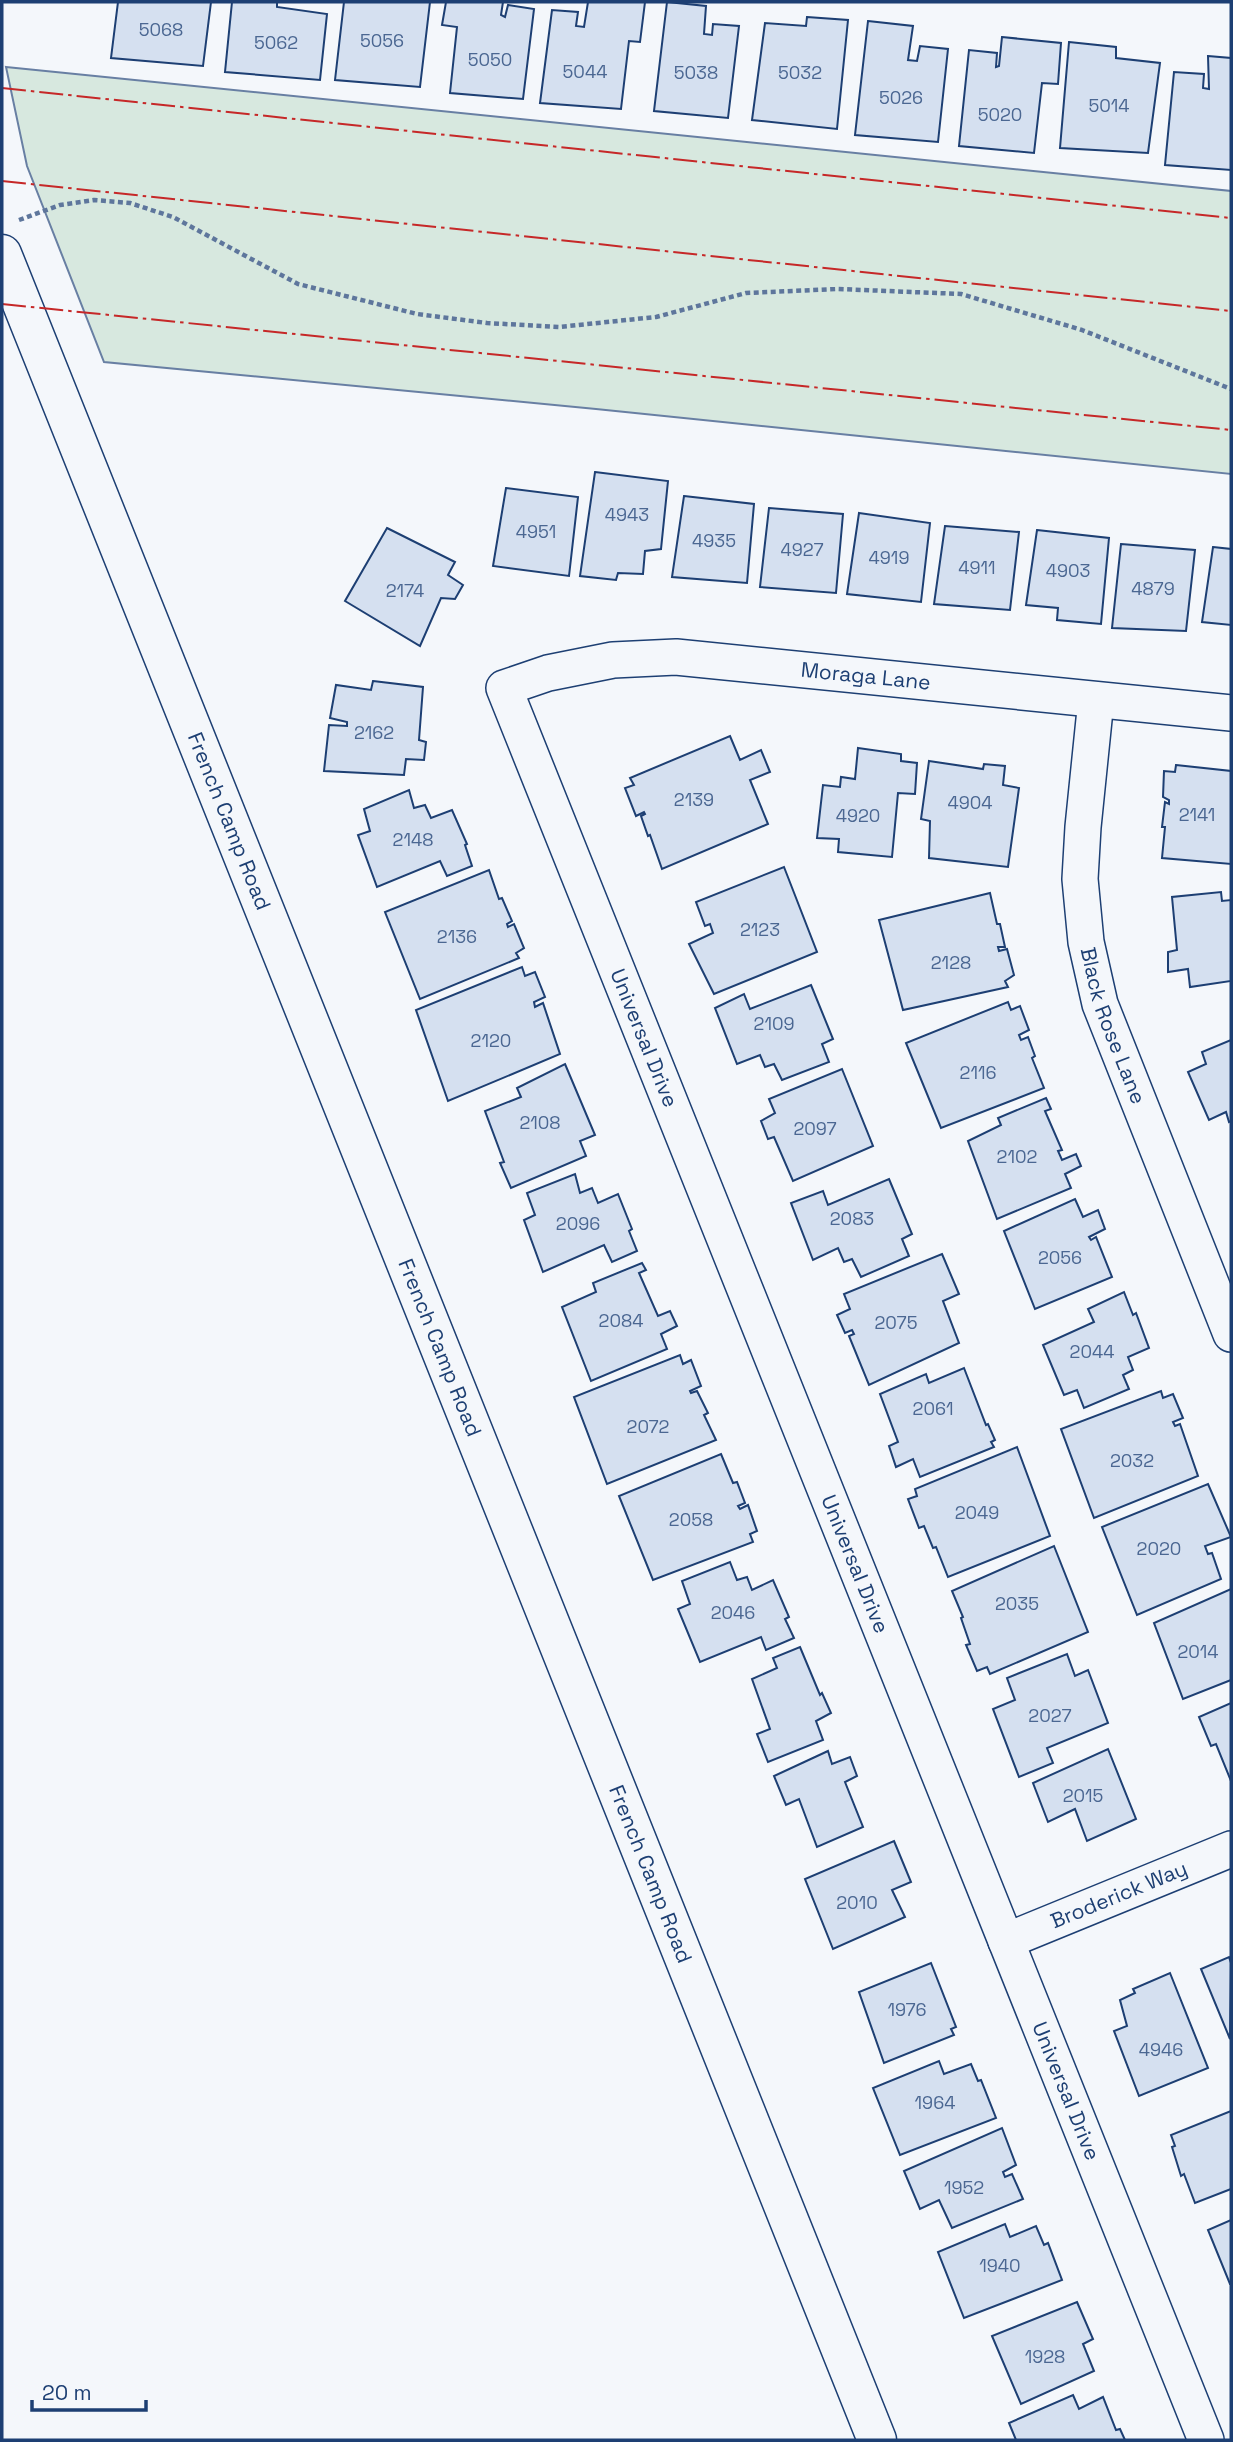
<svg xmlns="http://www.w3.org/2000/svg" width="1233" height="2442" viewBox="0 0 1233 2442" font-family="'Space Grotesk',sans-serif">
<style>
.green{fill:#d7e8df;stroke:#687fa3;stroke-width:2}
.building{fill:#d5e0f0;stroke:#1d3f73;stroke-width:2}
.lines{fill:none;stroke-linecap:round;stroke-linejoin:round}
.street-casing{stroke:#1d3f73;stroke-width:38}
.secondary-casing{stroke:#1d3f73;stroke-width:41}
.path{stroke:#5e769c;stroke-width:4.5;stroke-dasharray:5 3.5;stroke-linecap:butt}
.street{stroke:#f4f7fb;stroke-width:35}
.secondary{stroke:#f4f7fb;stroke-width:38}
.power{stroke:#c62828;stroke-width:2;stroke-dasharray:24 5 3.5 5;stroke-linecap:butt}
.labels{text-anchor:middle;stroke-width:5;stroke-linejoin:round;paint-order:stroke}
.number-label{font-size:18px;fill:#4b6792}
.street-label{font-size:21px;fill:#1d3f73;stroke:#f4f7fb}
</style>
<rect width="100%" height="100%" fill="#f4f7fb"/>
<polygon class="green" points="6,67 1231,191 1231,474 596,409 104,362 27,166"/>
<g class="building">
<polygon points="118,2 211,2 203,66 111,58"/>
<polygon points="232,2 277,2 277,7 327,14 320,80 225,72"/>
<polygon points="344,2 430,2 420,87 335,80"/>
<polygon points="446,2 503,2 501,15 505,17 508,5 534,9 523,99 450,93 457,27 442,25"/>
<polygon points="588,2 645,2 640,42 629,41 621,109 540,103 552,10 578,12 576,26 584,27"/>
<polygon points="667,2 706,6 704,34 712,35 713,24 739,26 728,118 654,111"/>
<polygon points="807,17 848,20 837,129 752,120 765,23 806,26"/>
<polygon points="868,21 913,26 908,60 917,61 920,46 948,49 938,142 855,135"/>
<polygon points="1002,37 1061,43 1058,84 1042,83 1034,153 959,146 969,50 997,53 996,67 999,66"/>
<polygon points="1069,42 1116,47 1116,58 1160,63 1148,153 1060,148"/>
<polygon points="1208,56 1231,58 1231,170 1165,165 1174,72 1204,74 1203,88 1209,89"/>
<polygon points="595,472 668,481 661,549 645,551 643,574 618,573 616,580 580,576"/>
<polygon points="506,488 578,497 569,576 493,566"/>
<polygon points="684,496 754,504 747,583 672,577"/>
<polygon points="769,508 843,514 836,593 760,587"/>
<polygon points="859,513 930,523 921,602 847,594"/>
<polygon points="945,526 1019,532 1010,610 934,604"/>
<polygon points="387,528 455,562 448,575 463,585 455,599 441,598 420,646 345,601"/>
<polygon points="1037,530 1109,538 1101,624 1057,620 1058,608 1026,605"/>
<polygon points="1121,544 1195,550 1186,631 1112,628"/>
<polygon points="1213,547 1231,549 1231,625 1202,622"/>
<polygon points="373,681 423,687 419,740 426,742 424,760 406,759 404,775 324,771 329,725 347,726 347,722 330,718 336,685 371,690"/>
<polygon points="730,736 740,760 761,750 770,772 750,780 768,824 662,869 650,835 648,836 641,816 645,814 644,812 636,816 625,788 634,785 630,778"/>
<polygon points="858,748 901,754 901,761 917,763 915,794 898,793 892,857 838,852 839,839 817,838 823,785 840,787 841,777 855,779"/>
<polygon points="929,761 983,769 984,764 1005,766 1003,785 1019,788 1008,867 929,858 930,821 921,819"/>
<polygon points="1176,765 1231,771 1231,864 1162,858 1165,827 1162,827 1165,802 1169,804 1169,800 1163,797 1164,771 1175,772"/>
<polygon points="409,790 414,808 425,805 431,818 452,810 467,844 465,845 472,866 447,876 440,861 377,887 358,835 370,831 364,809"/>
<polygon points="784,867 817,952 714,994 689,944 713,933 710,924 705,926 696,902"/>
<polygon points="489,870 499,899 502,898 512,921 507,924 508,927 514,924 524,948 516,953 519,958 420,999 385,912"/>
<polygon points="1221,892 1222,901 1231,900 1231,981 1190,987 1188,969 1168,972 1168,952 1177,950 1172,897"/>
<polygon points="990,893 997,924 1000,924 1005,947 998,947 999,951 1007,949 1014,975 1005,981 1008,987 903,1010 879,920"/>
<polygon points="522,967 525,976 535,972 545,997 534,1002 535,1007 543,1003 560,1054 448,1101 416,1010"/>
<polygon points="811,985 833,1039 822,1044 829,1062 782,1080 774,1064 765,1067 760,1055 737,1064 715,1008 744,994 750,1009"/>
<polygon points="1008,1002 1011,1010 1020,1006 1029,1030 1019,1035 1021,1040 1028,1037 1035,1056 1032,1058 1044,1088 941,1128 906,1043"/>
<polygon points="1231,1040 1231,1121 1229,1122 1226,1112 1209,1120 1188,1072 1206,1064 1202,1052"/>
<polygon points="565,1064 595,1135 580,1141 586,1156 511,1188 500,1163 504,1162 485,1111 521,1097 517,1088"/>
<polygon points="842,1069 873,1146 793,1181 774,1137 768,1139 761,1121 775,1113 769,1099"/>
<polygon points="1046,1098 1051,1109 1045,1111 1062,1150 1058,1151 1062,1160 1076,1154 1081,1166 1065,1174 1071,1188 997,1219 968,1141 1001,1125 998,1118"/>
<polygon points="575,1174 580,1193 592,1188 598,1203 618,1194 632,1229 629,1231 637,1251 612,1262 604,1245 543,1272 524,1220 535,1215 527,1193"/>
<polygon points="889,1179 912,1234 902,1239 909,1256 861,1277 852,1259 844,1262 838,1248 813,1260 791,1203 823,1191 828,1205"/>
<polygon points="1075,1199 1083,1217 1098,1210 1105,1229 1089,1237 1091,1240 1096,1237 1112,1277 1035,1309 1004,1231"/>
<polygon points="942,1254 959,1294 943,1301 959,1343 869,1385 849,1336 854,1334 852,1330 845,1333 837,1315 850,1309 844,1294"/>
<polygon points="642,1263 646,1270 639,1273 658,1316 670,1311 677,1326 661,1334 667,1349 591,1381 562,1307 596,1292 593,1283"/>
<polygon points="1124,1292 1133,1315 1136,1313 1149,1348 1128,1357 1133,1370 1123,1375 1129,1389 1084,1408 1077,1390 1064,1395 1043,1345 1094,1322 1088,1309"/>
<polygon points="680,1355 683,1364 691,1360 701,1386 690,1391 691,1393 697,1391 708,1413 704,1415 716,1440 607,1484 574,1397"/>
<polygon points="964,1368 986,1425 988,1424 995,1440 991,1442 994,1447 920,1477 913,1459 896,1467 889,1446 898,1442 880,1394 926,1374 929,1383"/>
<polygon points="1161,1391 1163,1398 1173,1394 1183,1418 1173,1422 1175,1426 1180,1424 1198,1476 1094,1518 1061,1429"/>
<polygon points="1017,1447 1050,1536 948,1577 936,1547 933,1548 924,1526 919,1528 908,1499 917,1496 915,1489"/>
<polygon points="721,1454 733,1483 737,1482 745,1503 738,1506 740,1509 748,1505 757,1531 750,1534 753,1542 653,1580 619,1496"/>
<polygon points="1208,1484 1231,1537 1205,1546 1208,1554 1212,1553 1221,1579 1137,1615 1102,1527"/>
<polygon points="1054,1546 1088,1632 990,1674 987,1667 977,1671 966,1645 970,1644 961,1618 963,1617 952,1591"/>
<polygon points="730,1562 737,1580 747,1577 752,1590 773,1580 789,1617 785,1619 794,1638 766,1650 761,1637 700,1662 678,1609 690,1604 682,1581"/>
<polygon points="1231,1589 1231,1680 1183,1699 1154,1623"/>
<polygon points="800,1647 820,1695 822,1693 831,1713 816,1721 823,1740 768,1762 757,1734 770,1729 752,1679 777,1668 773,1658"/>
<polygon points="1067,1654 1075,1676 1088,1670 1108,1723 1047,1748 1053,1763 1019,1777 993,1709 1015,1700 1007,1678"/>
<polygon points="1231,1703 1231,1781 1216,1744 1211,1746 1199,1717"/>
<polygon points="1108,1749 1136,1819 1087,1841 1075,1809 1048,1822 1033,1783"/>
<polygon points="828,1751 832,1764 850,1757 857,1776 845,1782 863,1827 817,1847 799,1799 786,1805 774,1776"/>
<polygon points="894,1841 911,1882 892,1890 905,1917 833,1949 805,1879"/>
<polygon points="1229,1957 1231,1963 1230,2039 1201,1969"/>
<polygon points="931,1963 956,2027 951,2029 954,2035 884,2063 859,1992"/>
<polygon points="1170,1973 1208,2068 1139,2096 1114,2031 1127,2026 1120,2000 1135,1993 1133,1989"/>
<polygon points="939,2061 944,2074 971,2064 978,2081 981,2080 996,2118 900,2155 873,2088"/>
<polygon points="1231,2111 1231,2189 1195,2203 1184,2174 1181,2176 1172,2147 1175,2146 1171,2135"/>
<polygon points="1002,2128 1016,2165 1003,2172 1005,2177 1012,2174 1023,2199 952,2228 939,2200 920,2209 904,2171"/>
<polygon points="1231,2220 1231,2284 1230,2284 1208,2230"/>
<polygon points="1005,2224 1010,2237 1036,2226 1044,2245 1048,2243 1062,2280 964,2318 938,2252"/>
<polygon points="1077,2302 1093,2339 1083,2344 1094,2371 1021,2404 992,2336"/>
<polygon points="1073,2395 1079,2409 1103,2397 1116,2430 1120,2429 1125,2440 1016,2440 1009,2423"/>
</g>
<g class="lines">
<g class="street-casing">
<g id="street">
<path id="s1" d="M1096 700 1083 827 1080 879 1086 942 1100 1004 1231 1334"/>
<path id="s2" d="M1006 1941 1231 1849"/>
<path id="s3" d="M1206 2440 504 688 548 673 613 660 676 657 1231 713"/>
</g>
</g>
<g class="secondary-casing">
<g id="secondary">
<path id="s4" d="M2 254 877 2440"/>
</g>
</g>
<polyline class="path" points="19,220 60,205 94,200 130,203 173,217 298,284 417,314 487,323 559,327 656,317 746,293 838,289 961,294 1082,330 1231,389"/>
<use href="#street" class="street"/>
<use href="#secondary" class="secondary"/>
<g class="power">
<polyline points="2,88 1231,218"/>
<polyline points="2,181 1231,311"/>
<polyline points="2,304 1231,430"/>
</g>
</g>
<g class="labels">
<g class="number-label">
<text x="161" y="36">5068</text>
<text x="382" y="47">5056</text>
<text x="276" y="49">5062</text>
<text x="490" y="66">5050</text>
<text x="585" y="78">5044</text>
<text x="696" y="79">5038</text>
<text x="800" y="79">5032</text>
<text x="901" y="104">5026</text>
<text x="1109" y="112">5014</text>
<text x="1000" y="121">5020</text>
<text x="627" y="521">4943</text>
<text x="536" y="538">4951</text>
<text x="714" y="547">4935</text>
<text x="802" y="556">4927</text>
<text x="889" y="564">4919</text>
<text x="977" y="574">4911</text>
<text x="1068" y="577">4903</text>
<text x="1153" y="595">4879</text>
<text x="405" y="597">2174</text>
<text x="374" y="739">2162</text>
<text x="694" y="806">2139</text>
<text x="970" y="809">4904</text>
<text x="1197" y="821">2141</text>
<text x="858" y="822">4920</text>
<text x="413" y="846">2148</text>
<text x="760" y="936">2123</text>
<text x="457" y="943">2136</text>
<text x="951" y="969">2128</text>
<text x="774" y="1030">2109</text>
<text x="491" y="1047">2120</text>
<text x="978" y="1079">2116</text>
<text x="540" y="1129">2108</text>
<text x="815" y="1135">2097</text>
<text x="1017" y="1163">2102</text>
<text x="852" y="1225">2083</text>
<text x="578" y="1230">2096</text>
<text x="1060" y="1264">2056</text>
<text x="621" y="1327">2084</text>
<text x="896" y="1329">2075</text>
<text x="1092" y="1358">2044</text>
<text x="933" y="1415">2061</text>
<text x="648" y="1433">2072</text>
<text x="1132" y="1467">2032</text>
<text x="977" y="1519">2049</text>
<text x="691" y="1526">2058</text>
<text x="1159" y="1555">2020</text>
<text x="1017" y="1610">2035</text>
<text x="733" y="1619">2046</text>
<text x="1198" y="1658">2014</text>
<text x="1050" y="1722">2027</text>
<text x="1083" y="1802">2015</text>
<text x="857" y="1909">2010</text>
<text x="907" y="2016">1976</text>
<text x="1161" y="2056">4946</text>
<text x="935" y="2109">1964</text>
<text x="964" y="2194">1952</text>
<text x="1000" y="2272">1940</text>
<text x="1045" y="2363">1928</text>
</g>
<g class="street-label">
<text dy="7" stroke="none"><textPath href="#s3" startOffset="2254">Moraga Lane</textPath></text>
<text dy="7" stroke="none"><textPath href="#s4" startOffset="611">French Camp Road</textPath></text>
<text dy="7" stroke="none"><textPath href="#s1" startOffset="331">Black Rose Lane</textPath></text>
<text transform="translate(644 1038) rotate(68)" y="7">Universal Drive</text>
<text dy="7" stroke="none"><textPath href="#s4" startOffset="1178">French Camp Road</textPath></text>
<text transform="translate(855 1564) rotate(68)" y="7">Universal Drive</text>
<text dy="7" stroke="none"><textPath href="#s4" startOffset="1745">French Camp Road</textPath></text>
<text dy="7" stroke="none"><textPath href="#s2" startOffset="122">Broderick Way</textPath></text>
<text transform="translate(1066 2091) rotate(68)" y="7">Universal Drive</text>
</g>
</g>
<rect width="1233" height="2442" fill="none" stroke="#1d3f73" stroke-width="7"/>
<path d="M32 2400v10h114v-10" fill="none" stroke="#1d3f73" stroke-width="3.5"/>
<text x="42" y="2400" font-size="21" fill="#1d3f73" stroke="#f4f7fb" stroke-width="5" paint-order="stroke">20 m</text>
</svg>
